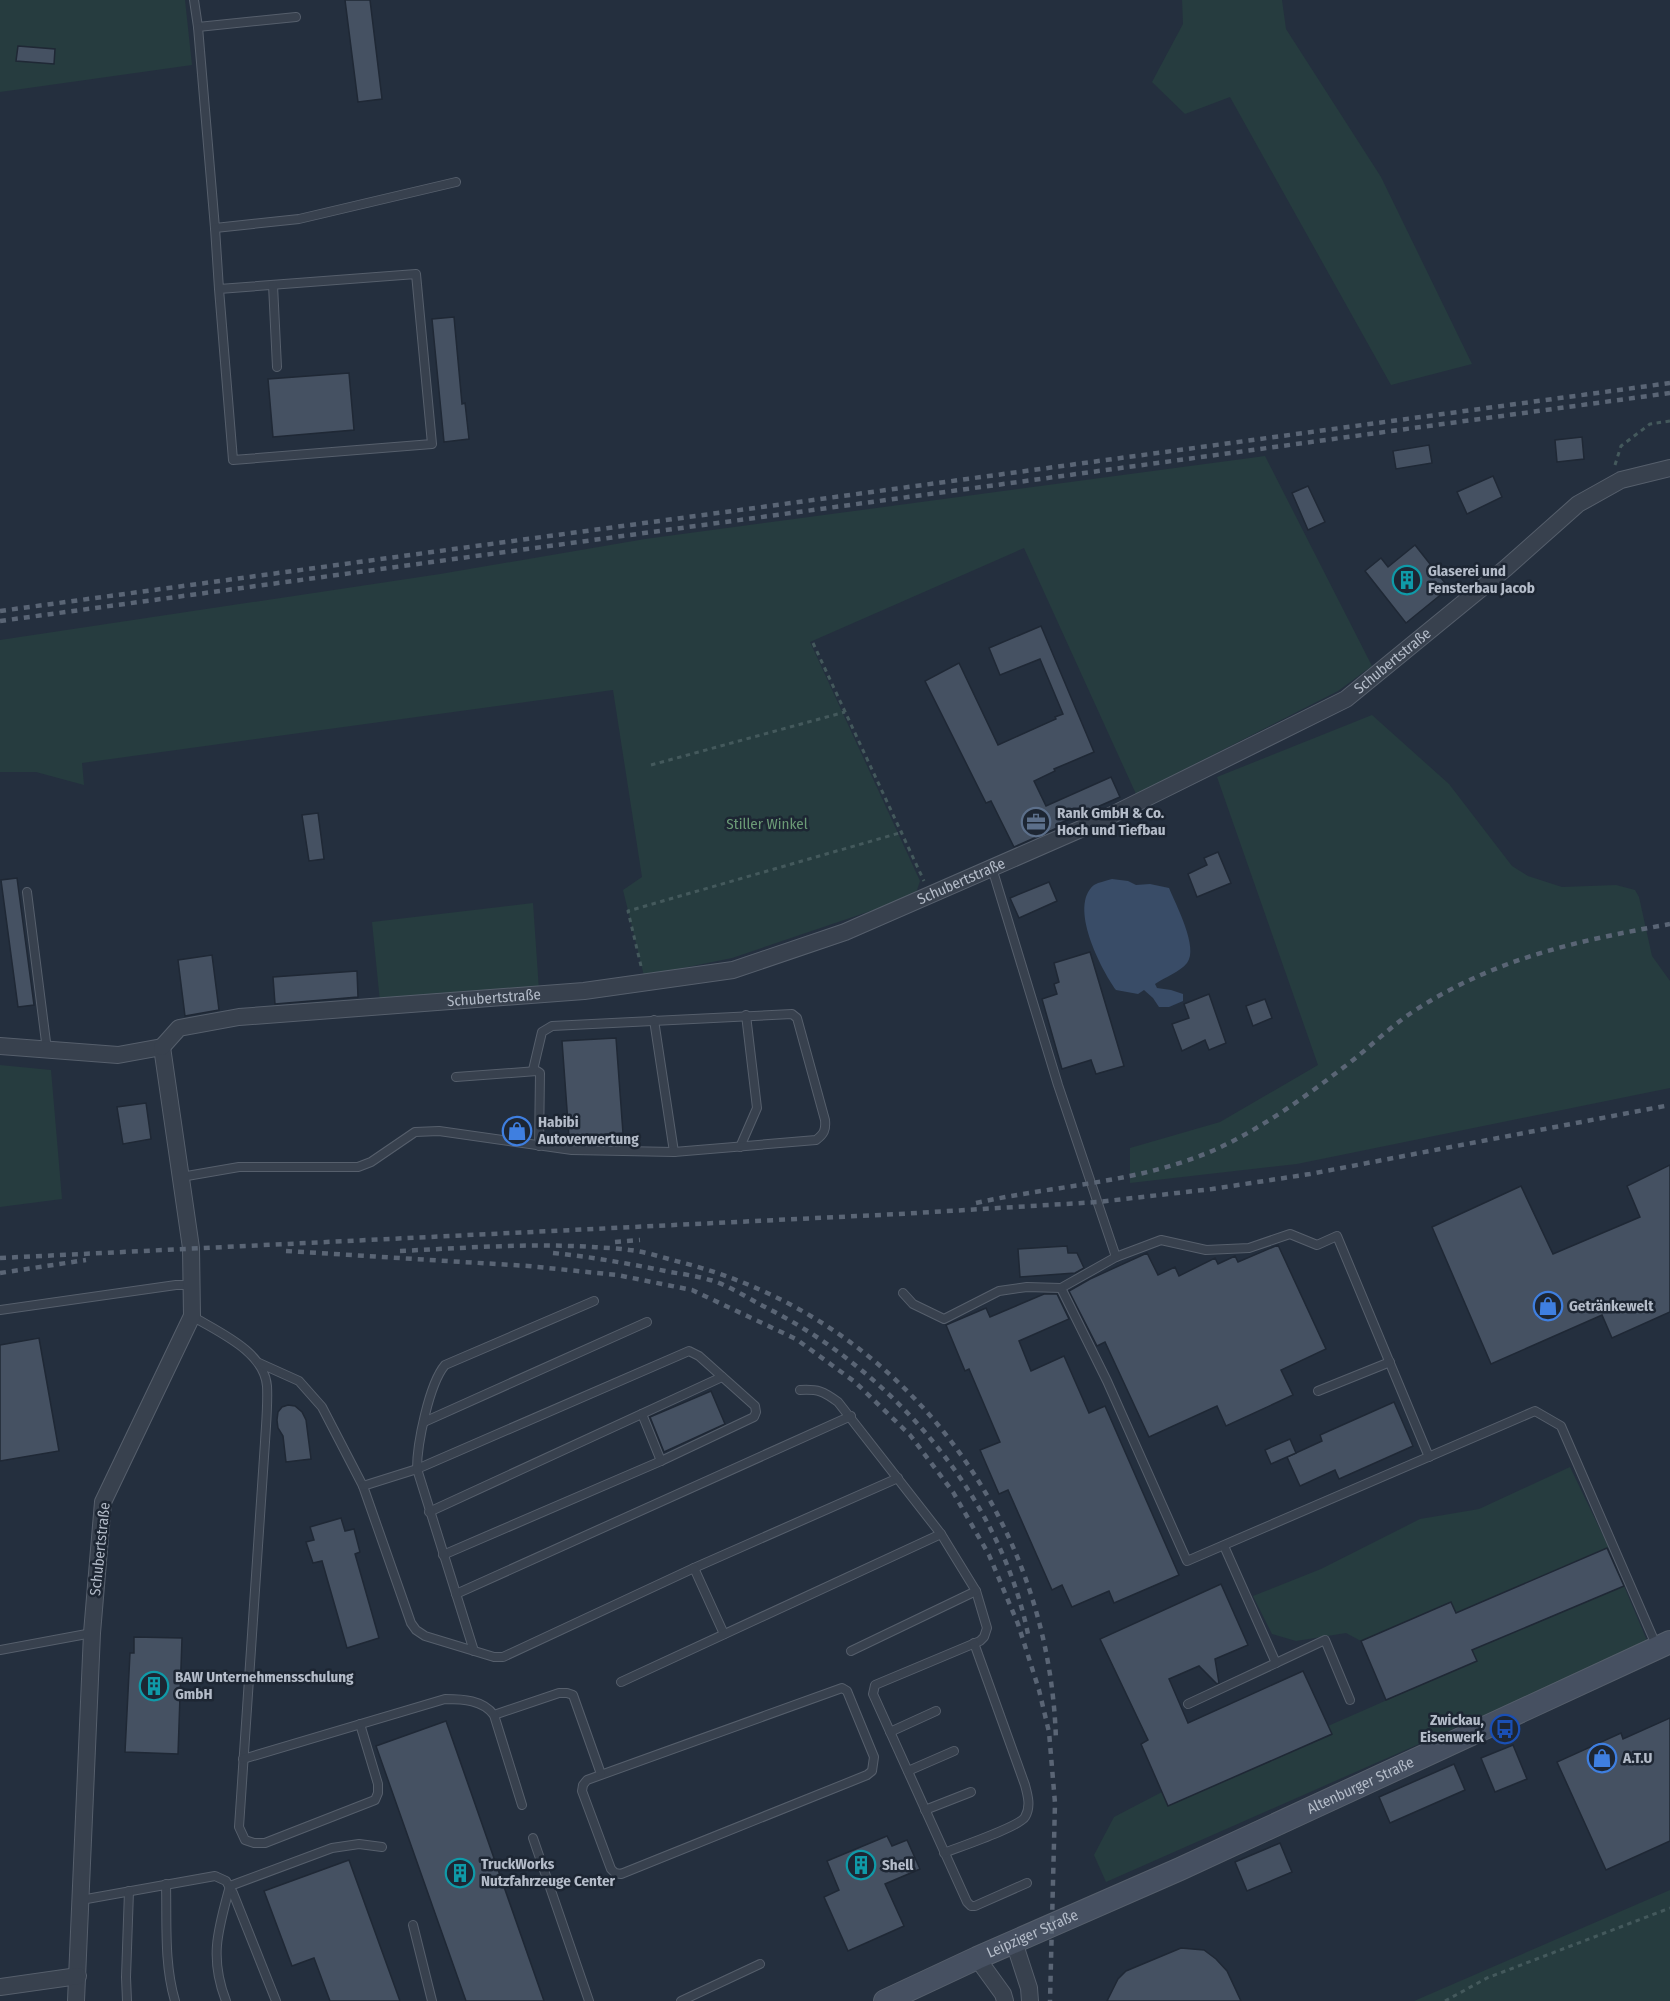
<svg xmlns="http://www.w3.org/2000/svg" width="1670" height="2001" viewBox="0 0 1670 2001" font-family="'Fira Sans Condensed',sans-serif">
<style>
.green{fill:#263c3f}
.water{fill:#394c67}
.building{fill:#455162;stroke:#1f2835;stroke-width:1.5}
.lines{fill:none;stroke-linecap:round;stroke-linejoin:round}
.lane-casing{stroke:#565f6c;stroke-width:10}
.street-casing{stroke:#565f6c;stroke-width:18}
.secondary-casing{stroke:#565f6c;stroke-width:24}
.path{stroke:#44595c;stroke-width:3;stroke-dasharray:4.5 4.5;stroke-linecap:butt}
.lane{stroke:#38414e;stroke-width:8}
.street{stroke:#38414e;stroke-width:16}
.secondary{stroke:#465061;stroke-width:22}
.rail{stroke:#5a6575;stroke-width:4.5;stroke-dasharray:6 6;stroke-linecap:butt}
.labels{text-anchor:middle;stroke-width:5;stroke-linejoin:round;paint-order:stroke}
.poi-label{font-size:15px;font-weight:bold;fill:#b4bcc9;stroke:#1d2633;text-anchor:start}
.street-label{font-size:15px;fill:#b4bcc9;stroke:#1d2633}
.park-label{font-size:15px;fill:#6b9a76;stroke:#1d2633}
</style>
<rect width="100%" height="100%" fill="#242f3e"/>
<g class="green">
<polygon points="0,0 185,0 192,65 0,92"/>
<polygon points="1182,0 1282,0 1286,29 1381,177 1472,364 1391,385 1230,97 1185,114 1152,82 1183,24"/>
<polygon points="1265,456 1372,666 1338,691 1136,794 1024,548 810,642 920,881 915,896 732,958 644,976 623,890 642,877 613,690 82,763 84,785 36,772 0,772 0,640 440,574 645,539"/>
<polygon points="1372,715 1449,784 1512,866 1528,876 1562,887 1616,885 1635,890 1639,897 1652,956 1670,981 1670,1088 1297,1164 1130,1183 1130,1148 1220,1122 1318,1065 1217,777"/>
<polygon points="533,903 539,990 380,1002 372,922"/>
<polygon points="0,1065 51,1070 62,1199 0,1207"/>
<polygon points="1570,1467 1609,1548 1476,1604 1476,1609 1458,1617 1451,1602 1361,1641 1346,1633 1296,1641 1272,1634 1253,1596 1321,1569 1420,1519 1479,1509"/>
<polygon points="1624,1586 1648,1643 1106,1882 1094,1855 1114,1817 1162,1792 1168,1806 1332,1735 1328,1726 1476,1661 1470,1646 1490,1643"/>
<polygon points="1670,1890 1670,2001 1414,2001"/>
</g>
<path class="water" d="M1112 879 1128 881 1136 885 1150 884 1169 888C1176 905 1199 948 1187 963 1180 972 1165 977 1155 984L1157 988 1171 990 1183 994V1001L1169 1007H1159L1153 998 1144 990 1138 994 1116 990C1101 969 1068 906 1094 885 1099 882 1106 881 1112 879Z"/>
<g class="building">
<polygon points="345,0 370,0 382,99 358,102"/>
<polygon points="18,46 55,49 54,64 16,61"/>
<polygon points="454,317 462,404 465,403 469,439 444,442 432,319"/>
<polygon points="349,373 354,430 273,437 268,379"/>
<polygon points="1582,437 1584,459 1557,462 1555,440"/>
<polygon points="1429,445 1432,463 1396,469 1393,451"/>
<polygon points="1493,476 1502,497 1467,514 1457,492"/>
<polygon points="1308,486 1325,522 1308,530 1292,493"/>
<polygon points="1415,545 1449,588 1406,623 1365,571 1381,558 1388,567"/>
<polygon points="1041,626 1094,752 1054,769 1055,771 1034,781 1046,806 1111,777 1120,797 1056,825 1057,828 1014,847 991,801 986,803 925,681 959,663 998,745 1056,719 1055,717 1063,714 1040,659 1000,675 989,648"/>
<polygon points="318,813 324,859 309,861 302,815"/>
<polygon points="1218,852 1231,883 1197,897 1188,874 1207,865 1204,858"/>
<polygon points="17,878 34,1005 18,1007 1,880"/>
<polygon points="1049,882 1057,901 1019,918 1010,898"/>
<polygon points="1090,952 1124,1066 1096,1074 1091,1060 1062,1069 1042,999 1057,994 1054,984 1059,982 1054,963"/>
<polygon points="212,955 219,1010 185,1016 178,960"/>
<polygon points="357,971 358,997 275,1004 273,977"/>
<polygon points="1209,994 1226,1043 1209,1050 1205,1040 1182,1051 1172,1024 1189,1018 1184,1004"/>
<polygon points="1265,999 1272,1018 1253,1026 1246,1006"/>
<polygon points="616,1038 623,1133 569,1137 562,1041"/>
<polygon points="146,1103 151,1139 123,1144 117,1107"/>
<polygon points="1670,1165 1670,1312 1612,1338 1602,1315 1491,1364 1432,1227 1521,1186 1553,1254 1640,1217 1627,1186"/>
<polygon points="1278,1245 1326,1349 1281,1370 1293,1395 1226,1426 1217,1406 1149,1437 1105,1342 1097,1346 1069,1291 1090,1279 1147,1253 1158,1275 1175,1267 1179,1276 1215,1258 1218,1264 1235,1256 1238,1262"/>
<polygon points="1067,1246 1068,1253 1077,1253 1084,1268 1075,1273 1020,1277 1018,1249"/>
<polygon points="1044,1294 1057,1294 1069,1319 1019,1341 1031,1371 1064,1356 1089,1413 1105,1406 1179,1575 1114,1603 1109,1591 1072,1607 1062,1585 1052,1590 1008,1490 999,1494 980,1450 1000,1442 969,1369 965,1371 946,1325 986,1308 990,1317"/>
<polygon points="39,1338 59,1451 0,1461 0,1345"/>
<polygon points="711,1391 725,1424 664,1452 650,1417"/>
<polygon points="1394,1402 1413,1446 1339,1479 1335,1470 1300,1486 1287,1457 1322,1441 1320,1435"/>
<polygon points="288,1405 295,1406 302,1412 306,1420 311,1459 286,1462 283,1436 278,1428 277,1420 278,1412 282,1407"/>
<polygon points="1290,1439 1296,1453 1271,1464 1265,1450"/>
<polygon points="341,1518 345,1531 354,1529 360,1552 355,1554 379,1638 347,1648 322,1561 313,1563 306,1542 314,1540 310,1527"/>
<polygon points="1607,1548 1624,1586 1472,1650 1477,1661 1386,1700 1361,1641 1451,1602 1456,1613"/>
<polygon points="1221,1584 1248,1645 1215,1659 1219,1683 1217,1684 1199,1666 1169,1679 1188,1723 1303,1671 1332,1734 1168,1806 1141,1744 1148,1740 1100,1639"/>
<polygon points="134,1637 182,1638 178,1754 125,1752 130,1653 134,1653"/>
<polygon points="1670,1718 1670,1841 1606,1870 1557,1762 1621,1733 1623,1739"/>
<polygon points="446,1721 544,2001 466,2001 376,1746"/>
<polygon points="1513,1745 1527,1779 1495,1792 1481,1758"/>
<polygon points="1454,1764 1465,1790 1390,1823 1379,1797"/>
<polygon points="887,1836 892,1846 907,1840 920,1869 885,1884 904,1926 848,1951 824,1897 839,1890 827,1861"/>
<polygon points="1280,1843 1292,1872 1247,1891 1235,1862"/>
<polygon points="349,1860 400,2001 330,2001 314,1958 292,1966 264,1891"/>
<polygon points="1181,1948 1204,1950 1216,1959 1227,1971 1241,2001 1107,2001 1118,1979 1126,1971"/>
</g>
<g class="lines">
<g class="lane-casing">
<g id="lane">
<polyline points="194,0 198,27 296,17"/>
<polyline points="198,27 215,228 299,219 456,182"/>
<polyline points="215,228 219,289 416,274 432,444 233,460 219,289"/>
<polyline points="273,285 277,367"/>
<polyline points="992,868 1058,1085 1116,1257 1161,1240 1206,1250 1249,1248 1290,1234 1317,1245 1337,1236 1429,1457"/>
<polyline points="27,892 47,1050"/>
<polyline points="654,1020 674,1152"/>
<polyline points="456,1077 537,1071 540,1073 539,1146"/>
<polyline points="740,1147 757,1108 746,1015"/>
<path d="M181 1177 239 1167H358L371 1162 415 1132 439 1131 572 1150 674 1152 816 1140C824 1134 826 1130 825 1120L797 1018 792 1014 552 1026 542 1032 533 1070"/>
<polyline points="1116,1257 1061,1288 1107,1381 1187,1561 1535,1411 1561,1426 1657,1647"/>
<polyline points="903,1293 913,1304 944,1319 999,1291 1027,1287 1061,1288"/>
<polyline points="0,1310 176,1285 191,1285"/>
<path d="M192 1316C218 1332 264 1351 267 1386 268 1404 266 1424 265 1442L239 1827 245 1840 254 1843H265L375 1800 378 1793V1784L360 1724"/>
<polyline points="259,1363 299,1381 322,1407 363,1486 411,1623 416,1630 425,1636 494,1657 503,1657 694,1568 898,1478"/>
<path d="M800 1390C818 1389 823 1391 838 1402L941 1534 976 1591 987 1628 984 1637 980 1641 875 1685 873 1694 967 1902 971 1906H975L1027 1883"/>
<polyline points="1318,1391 1390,1362"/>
<polyline points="642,1414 661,1461"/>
<polyline points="424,1422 647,1322"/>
<polyline points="363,1486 417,1469 689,1351 699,1356 755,1406 756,1412 754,1417 661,1461 443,1555"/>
<polyline points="429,1512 722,1377"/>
<polyline points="1224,1546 1276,1663 1325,1640 1350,1700"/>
<polyline points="694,1568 724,1634"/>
<polyline points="456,1594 851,1416"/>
<polyline points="0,1650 92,1633"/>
<path d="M474 1651 417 1469C417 1444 429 1384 445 1365L594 1301"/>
<polyline points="851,1651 976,1591"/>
<polyline points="621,1682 941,1534"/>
<polygon points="842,1688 847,1691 874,1757 872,1771 867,1775 621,1874 615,1873 611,1869 582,1791 583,1785 587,1780"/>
<polyline points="1188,1704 1276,1663"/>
<polyline points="494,1715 559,1693 567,1693 573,1695 601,1774"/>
<polyline points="890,1732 936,1711"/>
<path d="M243 1759 445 1699C463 1699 483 1700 494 1715L522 1805"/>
<polyline points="908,1771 954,1751"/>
<polyline points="925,1810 971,1792"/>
<polyline points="533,1838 589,2001"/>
<path d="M944 1853C959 1847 1019 1827 1025 1817 1031 1807 1028 1796 1025 1785L974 1643"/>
<path d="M166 1884C167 1923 164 1964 175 2001"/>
<polyline points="81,1900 215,1876 226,1881 233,1893 276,2001"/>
<polyline points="413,1925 432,2001"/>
<polyline points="127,2001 126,1977 129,1891"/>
<path d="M226 2001C209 1957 218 1930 230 1886L332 1848 359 1844 382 1847"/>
<polyline points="681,2001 760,1964"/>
</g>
</g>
<g class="street-casing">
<g id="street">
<polyline points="0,1046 118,1055 162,1047 191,1248 192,1316 103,1502 92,1633 76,2001"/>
<path id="s1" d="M162 1047 179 1028 239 1017 584 991 733 970 845 932 1106 818 1346 699 1506 568 1578 504 1621 480 1670 468"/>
<polyline points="1014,1942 1029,1988 1030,2001"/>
<polyline points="977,1958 1003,1994 1005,2001"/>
<polyline points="0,1987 78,1976"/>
</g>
</g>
<g class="secondary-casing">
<g id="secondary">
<path id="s2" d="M885 2001 977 1958 1180 1869 1670 1642"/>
</g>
</g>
<g class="path">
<polyline points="1615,465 1621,446 1650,424 1670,421"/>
<polyline points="813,643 924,881"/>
<polyline points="651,765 845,712"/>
<polyline points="641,966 628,911 903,832"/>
<polyline points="1445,2001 1487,1978 1670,1908"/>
</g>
<use href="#lane" class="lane"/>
<use href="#street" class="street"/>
<use href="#secondary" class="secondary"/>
<g class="rail">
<polyline points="0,611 1670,383"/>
<polyline points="0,621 1670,393"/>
<path d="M976 1203C1060 1184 1149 1183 1227 1144 1267 1124 1305 1097 1340 1070 1365 1052 1386 1030 1411 1013 1492 959 1576 941 1670 924"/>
<polyline points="615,1242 640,1240"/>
<polyline points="286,1251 528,1266 617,1275 692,1290 796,1339 855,1382 910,1435 953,1492 989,1555 1018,1624 1039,1690 1049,1732 1055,1803 1050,2001"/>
<path d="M400 1251C464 1248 528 1243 593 1247 605 1248 618 1248 630 1250 647 1252 664 1258 680 1262 901 1318 1050 1516 1056 1741"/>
<path d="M553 1253C593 1257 631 1264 670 1272 683 1274 697 1276 710 1280 728 1285 746 1297 763 1306 890 1369 999 1493 1028 1634"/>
<polyline points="0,1258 899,1214 1098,1202 1212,1189 1310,1174 1670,1105"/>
<polyline points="0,1273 86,1260"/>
</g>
</g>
<defs>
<g id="building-ring" transform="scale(1.5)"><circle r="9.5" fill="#1d2633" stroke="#0f9aa8" stroke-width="1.5"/><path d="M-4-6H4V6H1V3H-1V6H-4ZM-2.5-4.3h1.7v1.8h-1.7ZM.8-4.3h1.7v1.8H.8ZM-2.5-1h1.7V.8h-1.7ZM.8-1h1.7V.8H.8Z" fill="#0f9aa8"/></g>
<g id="office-ring" transform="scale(1.5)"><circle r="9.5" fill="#1d2633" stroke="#5c6f8a" stroke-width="1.5"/><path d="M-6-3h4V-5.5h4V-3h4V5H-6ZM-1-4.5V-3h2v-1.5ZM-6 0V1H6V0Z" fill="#5c6f8a"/></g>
<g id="shop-ring" transform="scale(1.5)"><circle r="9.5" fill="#1d2633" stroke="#3f7fe0" stroke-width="1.5"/><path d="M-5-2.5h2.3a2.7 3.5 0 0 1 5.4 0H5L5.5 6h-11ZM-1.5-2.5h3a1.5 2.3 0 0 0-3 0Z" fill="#3f7fe0"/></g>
<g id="bus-ring" transform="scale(1.5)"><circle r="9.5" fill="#1d2633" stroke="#1a4fb4" stroke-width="1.5"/><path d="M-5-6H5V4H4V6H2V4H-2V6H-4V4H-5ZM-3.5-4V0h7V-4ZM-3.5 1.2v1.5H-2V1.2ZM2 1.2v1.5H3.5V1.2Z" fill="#1a4fb4"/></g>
</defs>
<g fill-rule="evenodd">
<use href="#building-ring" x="1407" y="580"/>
<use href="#office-ring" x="1036" y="822"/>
<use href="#shop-ring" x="517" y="1131"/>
<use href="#shop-ring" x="1548" y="1306"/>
<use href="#building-ring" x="154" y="1686"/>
<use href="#bus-ring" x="1505" y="1729"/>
<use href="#shop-ring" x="1602" y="1758"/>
<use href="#building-ring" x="861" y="1865"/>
<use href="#building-ring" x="460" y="1873"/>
</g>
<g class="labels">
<g class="poi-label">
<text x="1428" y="576">Glaserei und<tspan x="1428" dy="17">Fensterbau Jacob</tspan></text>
<text x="1057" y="818">Rank GmbH &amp; Co.<tspan x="1057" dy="17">Hoch und Tiefbau</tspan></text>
<text x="538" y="1127">Habibi<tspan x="538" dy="17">Autoverwertung</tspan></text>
<text x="1569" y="1311">Getränkewelt</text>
<text x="175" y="1682">BAW Unternehmensschulung<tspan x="175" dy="17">GmbH</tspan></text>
<text x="1484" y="1725" text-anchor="end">Zwickau,<tspan x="1484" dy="17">Eisenwerk</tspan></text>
<text x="1623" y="1763">A.T.U</text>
<text x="481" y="1869">TruckWorks<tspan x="481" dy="17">Nutzfahrzeuge Center</tspan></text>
<text x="882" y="1870">Shell</text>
</g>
<g class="street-label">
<text dy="5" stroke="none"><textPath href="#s1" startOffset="1314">Schubertstraße</textPath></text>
<text dy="5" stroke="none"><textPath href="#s1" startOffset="828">Schubertstraße</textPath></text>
<text dy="5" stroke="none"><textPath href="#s1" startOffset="342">Schubertstraße</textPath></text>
<text transform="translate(100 1549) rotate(-84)" y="5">Schubertstraße</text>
<text dy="5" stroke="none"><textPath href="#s2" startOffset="522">Altenburger Straße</textPath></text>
<text dy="5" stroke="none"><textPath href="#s2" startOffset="162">Leipziger Straße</textPath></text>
</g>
<g class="park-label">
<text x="767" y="829">Stiller Winkel</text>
</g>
</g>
</svg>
